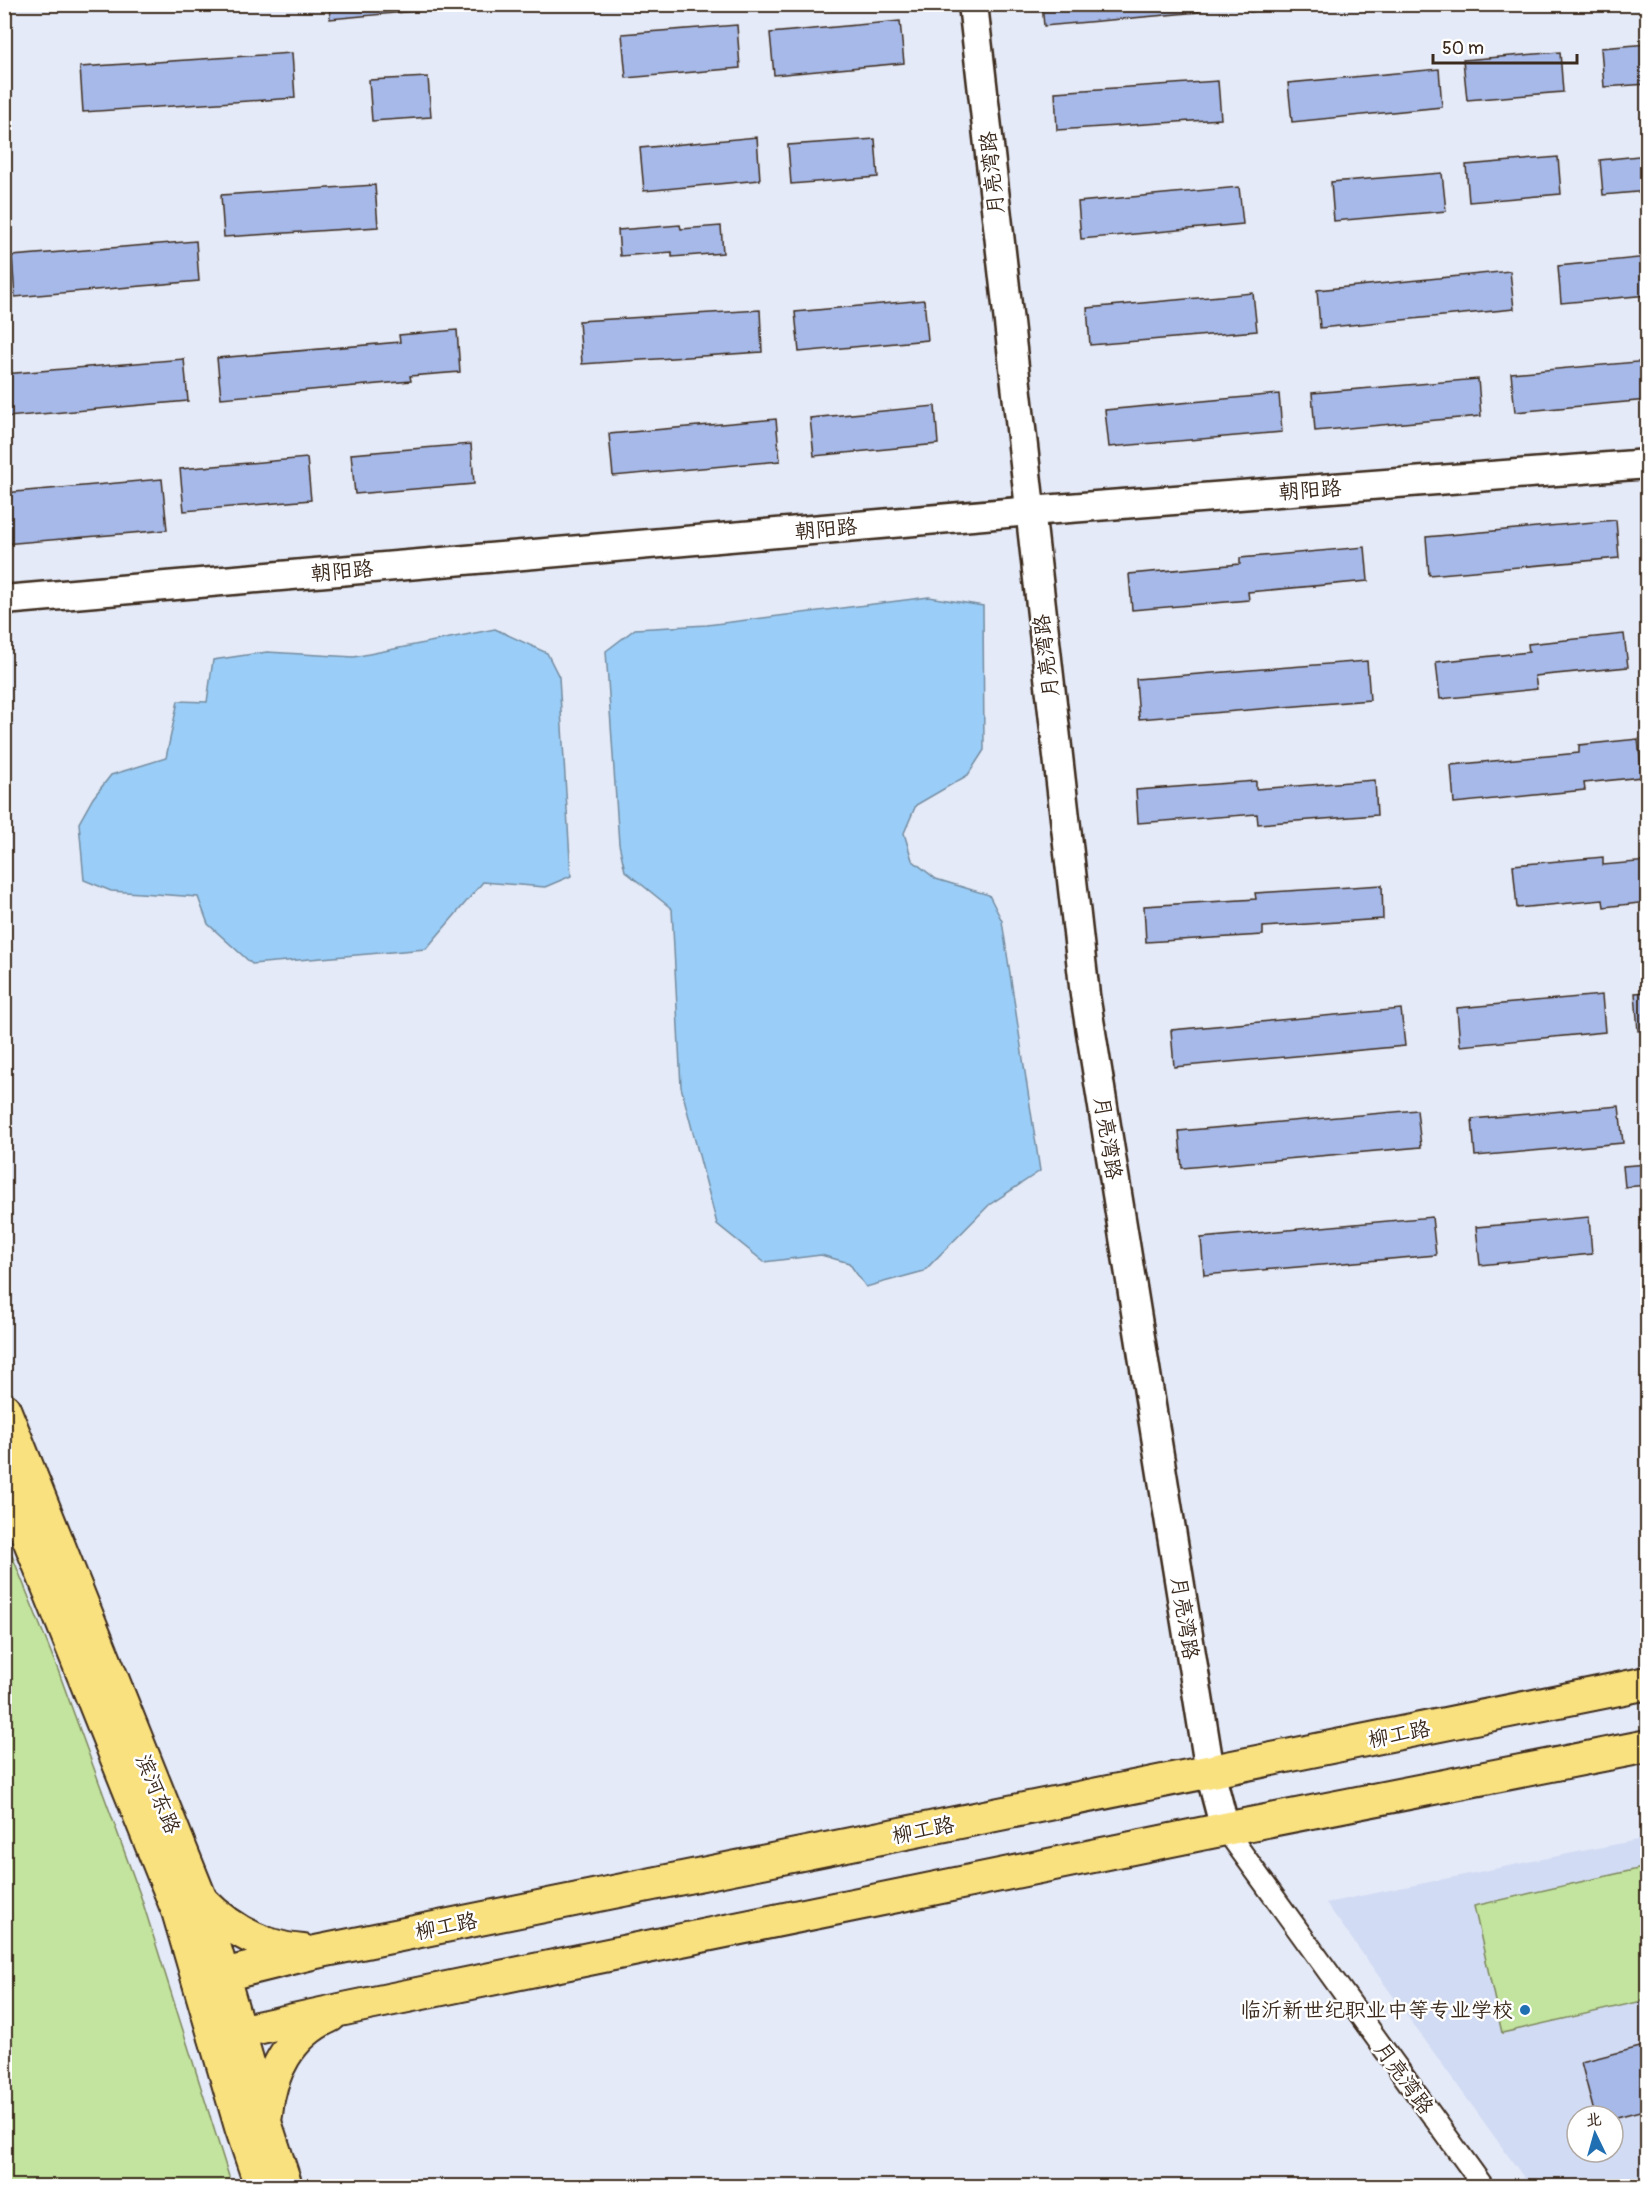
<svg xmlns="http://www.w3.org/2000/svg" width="1652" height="2191" viewBox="0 0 1652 2191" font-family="Pangolin,'LXGW WenKai TC',sans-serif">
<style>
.built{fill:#d1dbf3;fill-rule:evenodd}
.green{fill:#c2e49e;stroke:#7e875e;stroke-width:1.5}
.water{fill:#9acdf7;stroke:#748ca0;stroke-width:1.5}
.building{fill:#a6b9e8;stroke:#3b2a1e;stroke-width:1.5}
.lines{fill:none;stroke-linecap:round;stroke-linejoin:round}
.street-casing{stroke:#3b2a1e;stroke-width:24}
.secondary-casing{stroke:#3b2a1e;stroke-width:33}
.primary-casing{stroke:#3b2a1e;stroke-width:36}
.street{stroke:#fff;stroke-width:20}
.secondary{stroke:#fff;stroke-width:28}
.primary{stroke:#fae180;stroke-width:32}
.poi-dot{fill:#1f6fb2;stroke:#fff;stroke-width:2}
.labels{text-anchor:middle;stroke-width:5;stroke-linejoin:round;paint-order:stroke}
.street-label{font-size:21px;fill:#3b2a1e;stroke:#fff}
.poi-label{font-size:21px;fill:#3b2a1e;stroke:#fff;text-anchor:end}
</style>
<rect width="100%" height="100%" fill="#e4eaf8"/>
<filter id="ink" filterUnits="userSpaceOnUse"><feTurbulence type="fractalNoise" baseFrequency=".0167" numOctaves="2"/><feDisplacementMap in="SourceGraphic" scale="12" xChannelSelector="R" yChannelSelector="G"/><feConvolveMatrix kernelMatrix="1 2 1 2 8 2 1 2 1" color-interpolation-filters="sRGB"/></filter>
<g filter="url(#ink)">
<path class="built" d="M1647 1838V2186H1530L1326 1903ZM1577 2116H1613V2152H1577Z"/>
<g class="green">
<polygon points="5,1538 58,1670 141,1897 232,2186 5,2186"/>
<polygon points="1647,1867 1647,2000 1502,2033 1474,1906"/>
</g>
<g class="water">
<polygon points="929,597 983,606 984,750 968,775 916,805 904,833 912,860 936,879 989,895 1002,921 1040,1171 989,1205 924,1271 866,1287 849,1263 821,1255 764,1262 717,1224 681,1087 672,909 625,871 619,844 606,651 635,629 707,625"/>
<polygon points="495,629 547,653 559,677 571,876 545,887 483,882 426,949 252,964 208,924 198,897 111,891 84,880 79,823 93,798 111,775 166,758 178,701 207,702 213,660 267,652 354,657"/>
</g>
<g class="building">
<polygon points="329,4 449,4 449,8 330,19"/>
<polygon points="1042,4 1199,4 1199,12 1044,26"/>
<polygon points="1249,4 1310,4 1250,12"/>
<polygon points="900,21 904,63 774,75 770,33"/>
<polygon points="737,25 740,68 626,78 622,34"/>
<polygon points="1648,44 1648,84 1604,87 1601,48"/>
<polygon points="1560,52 1563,92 1467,100 1463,60"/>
<polygon points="292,53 295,98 83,112 80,67"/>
<polygon points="1439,69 1442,107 1292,122 1288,83"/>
<polygon points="428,77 431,117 372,121 369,80"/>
<polygon points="1218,81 1221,119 1057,130 1055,92"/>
<polygon points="757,137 760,180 644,191 640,148"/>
<polygon points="875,139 878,177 791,184 788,145"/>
<polygon points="1648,155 1648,191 1603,195 1600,160"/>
<polygon points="1558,157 1561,194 1469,202 1466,165"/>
<polygon points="1442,173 1446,211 1334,221 1331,182"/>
<polygon points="375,185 378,227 224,237 221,195"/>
<polygon points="1239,187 1243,224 1081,239 1078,202"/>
<polygon points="680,225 681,229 721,226 723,253 672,257 672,252 620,256 618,230"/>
<polygon points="196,241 199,281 15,297 12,256"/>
<polygon points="1648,257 1648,295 1561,303 1558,266"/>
<polygon points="1510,271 1514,309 1320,328 1317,290"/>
<polygon points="1253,293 1257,331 1090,345 1087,308"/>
<polygon points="924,300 928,340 799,352 795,312"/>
<polygon points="760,310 762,352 582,364 579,321"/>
<polygon points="457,330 460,372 410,376 411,381 221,398 217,358 400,342 399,335"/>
<polygon points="184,359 188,401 7,417 4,374"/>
<polygon points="1648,361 1648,400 1515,412 1511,373"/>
<polygon points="1478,379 1481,416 1315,431 1312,393"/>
<polygon points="1279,394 1282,432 1109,447 1105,410"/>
<polygon points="935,406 938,444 814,456 810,418"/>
<polygon points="776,419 780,461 613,476 609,434"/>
<polygon points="471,444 474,484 355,494 351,454"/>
<polygon points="307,458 311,500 184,511 180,469"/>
<polygon points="162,479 167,530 4,544 4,493"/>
<polygon points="1616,520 1619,558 1429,575 1426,537"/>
<polygon points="1365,547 1368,581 1248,592 1249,600 1132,610 1129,574 1240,564 1240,558"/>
<polygon points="1624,634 1628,667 1535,676 1537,689 1440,699 1436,662 1529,652 1528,644"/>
<polygon points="1367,661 1370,700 1139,719 1136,679"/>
<polygon points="1638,739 1642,777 1584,783 1585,790 1454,803 1451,765 1579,753 1579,745"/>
<polygon points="1375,780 1377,815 1258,824 1257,814 1138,823 1136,790 1256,781 1256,789"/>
<polygon points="1603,857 1603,865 1648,861 1648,902 1604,907 1603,900 1517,908 1513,865"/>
<polygon points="1382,885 1383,919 1263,927 1263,935 1146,942 1144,906 1256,899 1255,893"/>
<polygon points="1648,992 1648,1030 1638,1031 1635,993"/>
<polygon points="1602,995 1605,1032 1460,1046 1457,1008"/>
<polygon points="1401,1009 1405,1046 1174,1067 1171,1030"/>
<polygon points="1619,1106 1623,1143 1475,1156 1472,1119"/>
<polygon points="1417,1110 1421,1147 1182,1168 1179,1131"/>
<polygon points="1648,1164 1648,1185 1625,1187 1623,1166"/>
<polygon points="1432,1217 1436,1255 1204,1275 1201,1238"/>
<polygon points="1589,1217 1592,1254 1480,1265 1476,1227"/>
<polygon points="1648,2045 1648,2109 1613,2118 1613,2116 1595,2116 1581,2062"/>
</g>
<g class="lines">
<g class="street-casing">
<polyline id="street" points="1225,1829 1483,2186"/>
</g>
<g class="secondary-casing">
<g id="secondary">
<polyline points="973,4 1085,995 1210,1772 1225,1829"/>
<polyline points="4,600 1030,511 1648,464"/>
</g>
</g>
<g class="primary-casing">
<g id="primary">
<polyline points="4,1409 201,1900 265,2122 286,2186"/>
<polyline points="4,1477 178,1911 241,2127 261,2186"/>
<path d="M201 1900C229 1929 262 1948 303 1951"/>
<polyline points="199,1981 316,1952 1648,1683"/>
<polyline points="215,2037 349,2008 1225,1829 1648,1746"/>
<path d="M266 2115C269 2074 290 2033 330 2016"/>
</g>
</g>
<use href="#street" class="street"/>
<use href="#secondary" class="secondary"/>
<use href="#primary" class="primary"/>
</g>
</g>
<circle class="poi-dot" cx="1525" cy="2010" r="6"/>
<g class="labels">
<g class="street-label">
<text transform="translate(992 173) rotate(-96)" y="7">月亮湾路</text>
<text transform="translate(1310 490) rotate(-4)" y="7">朝阳路</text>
<text transform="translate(826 529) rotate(-5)" y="7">朝阳路</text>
<text transform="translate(342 571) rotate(-5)" y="7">朝阳路</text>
<text transform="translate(1046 656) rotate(-97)" y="7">月亮湾路</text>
<text transform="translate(1108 1138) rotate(81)" y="7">月亮湾路</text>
<text transform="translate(1185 1618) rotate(81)" y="7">月亮湾路</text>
<text transform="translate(1399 1734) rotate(-11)" y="7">柳工路</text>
<text transform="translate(158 1794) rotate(68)" y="7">滨河东路</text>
<text transform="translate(923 1830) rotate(-11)" y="7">柳工路</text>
<text transform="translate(446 1926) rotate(-11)" y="7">柳工路</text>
<text transform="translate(1404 2078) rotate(54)" y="7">月亮湾路</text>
</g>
<g class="poi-label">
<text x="1513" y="2017">临沂新世纪职业中等专业学校</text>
</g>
</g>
<rect width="1652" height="2191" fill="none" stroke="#fff" stroke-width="24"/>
<rect x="12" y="12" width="1628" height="2167" fill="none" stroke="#3b2a1e" stroke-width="2" filter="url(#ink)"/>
<g transform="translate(1595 2134) rotate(355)"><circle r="28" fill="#ffffff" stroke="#b1aaa5" stroke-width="1.5"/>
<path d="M0-4.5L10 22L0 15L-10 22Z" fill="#1f6fb2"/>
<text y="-9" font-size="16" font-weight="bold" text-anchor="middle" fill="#3b2a1e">北</text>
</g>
<path d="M1433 54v9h144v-9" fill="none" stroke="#3b2a1e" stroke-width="3"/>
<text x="1442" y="54" font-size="18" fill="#3b2a1e" stroke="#ffffff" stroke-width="4.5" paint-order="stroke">50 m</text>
</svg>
